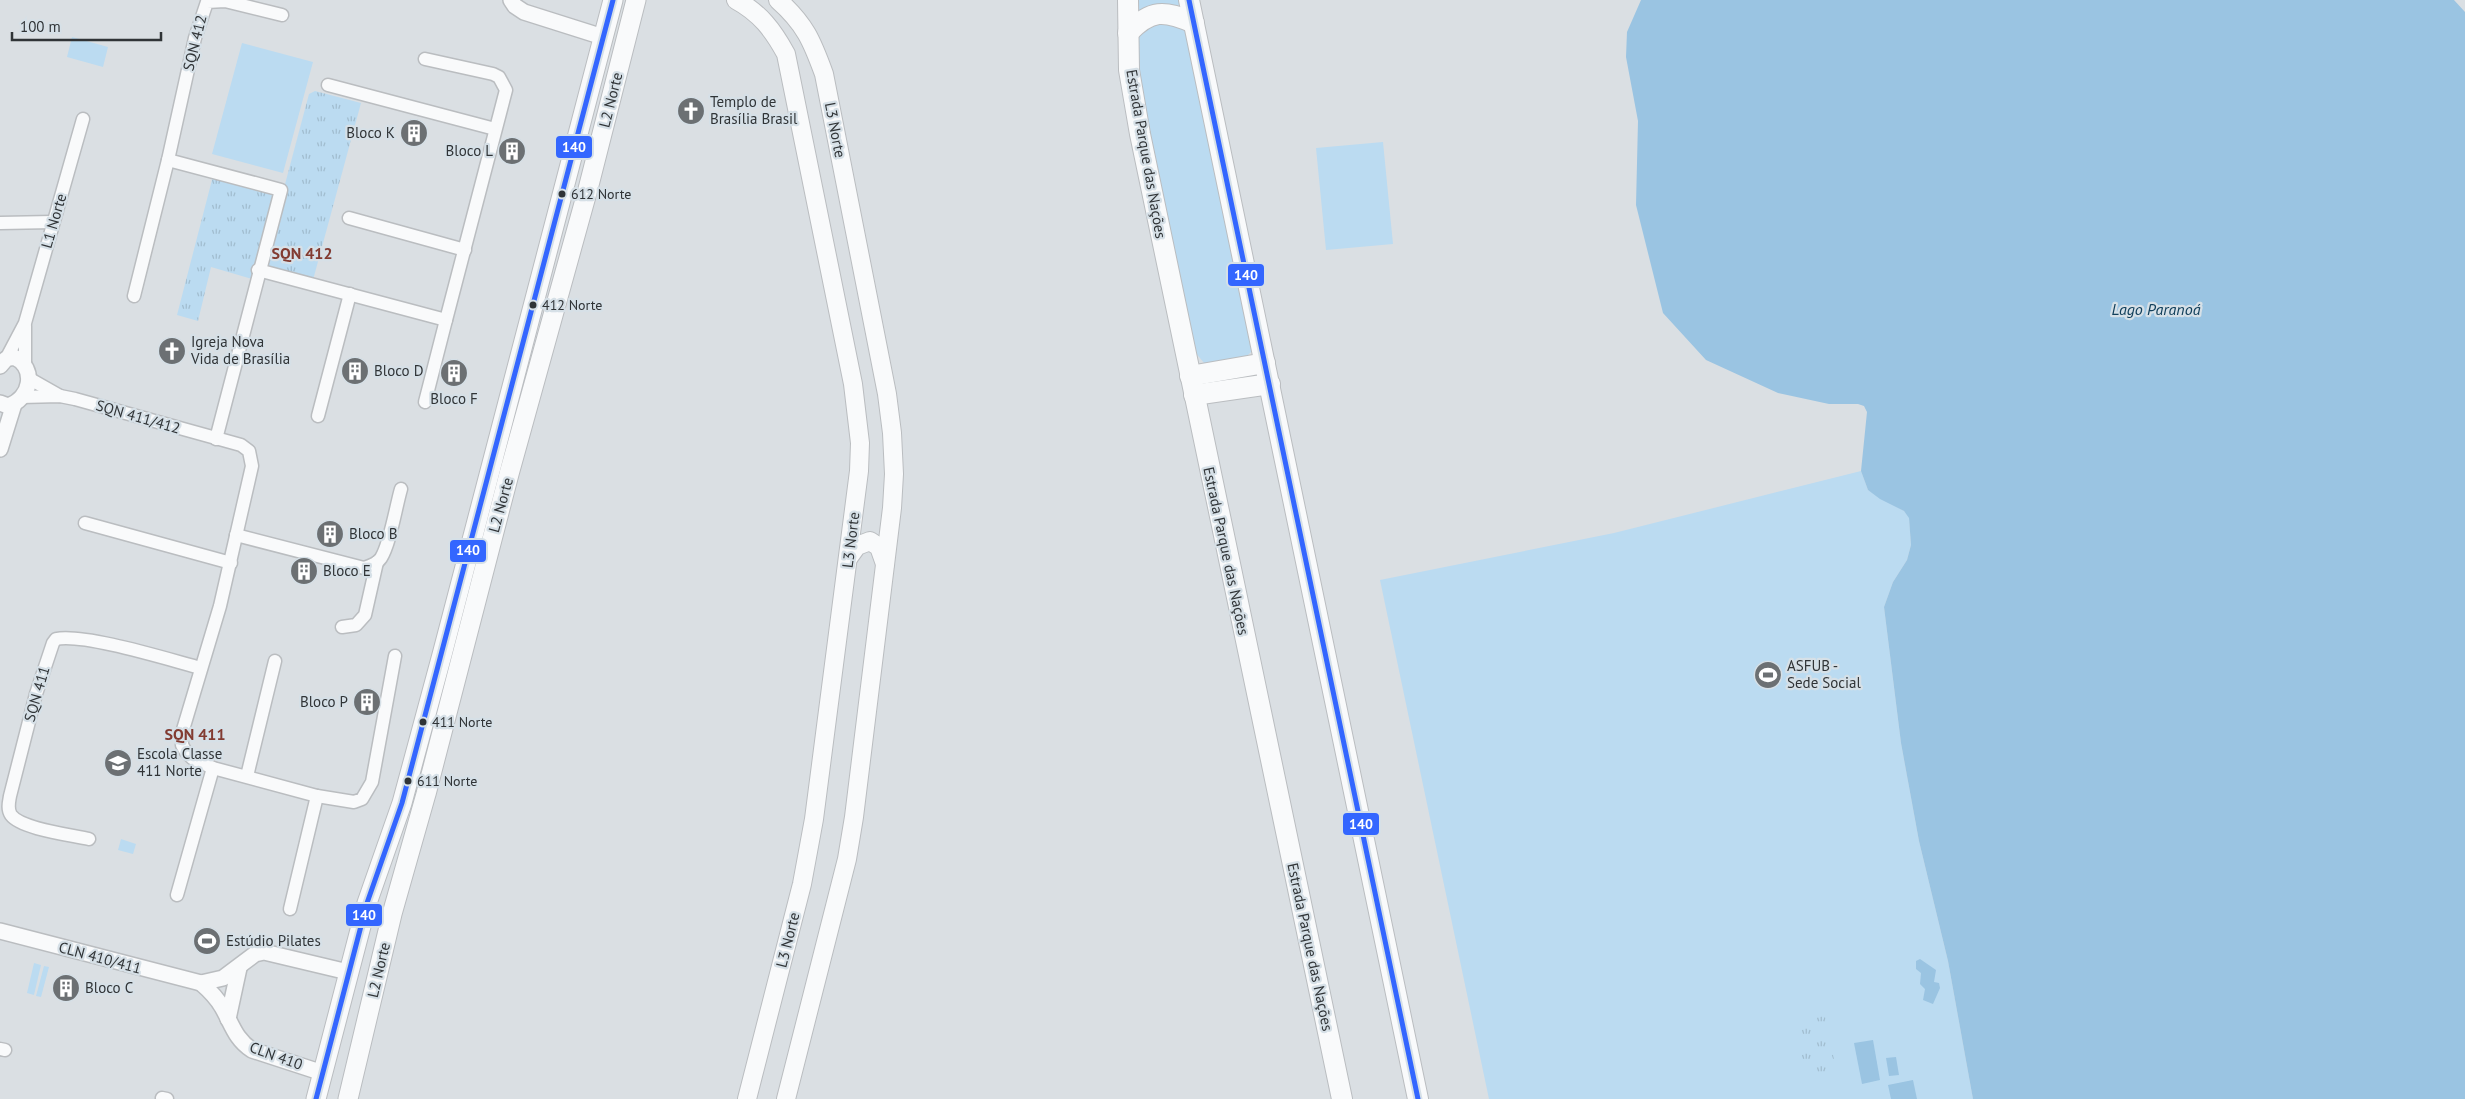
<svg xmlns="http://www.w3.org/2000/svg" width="2465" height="1099" viewBox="0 0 2465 1099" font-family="'PT Sans',sans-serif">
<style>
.green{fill:#bbdbf1}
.park{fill:url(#park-tufts)}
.water{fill:#9ac4e2}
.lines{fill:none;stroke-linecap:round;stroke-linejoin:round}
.minor-casing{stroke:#babdc0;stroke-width:15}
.tertiary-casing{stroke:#babdc0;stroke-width:18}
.secondary-casing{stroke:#babdc0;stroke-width:20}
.primary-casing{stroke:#babdc0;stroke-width:21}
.trunk-casing{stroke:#babdc0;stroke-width:22}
.minor{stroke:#f9fafb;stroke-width:12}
.tertiary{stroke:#f9fafb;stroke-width:15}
.secondary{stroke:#f9fafb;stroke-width:18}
.primary{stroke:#f9fafb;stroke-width:19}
.trunk{stroke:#f9fafb;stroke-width:20}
.bus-1-casing{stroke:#d6e0e7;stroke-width:9}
.bus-1{stroke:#36f;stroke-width:5}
.bus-dot{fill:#303437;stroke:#d6e0e7;stroke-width:2}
.labels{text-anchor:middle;stroke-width:4.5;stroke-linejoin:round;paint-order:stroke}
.bus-label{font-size:14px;fill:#303437;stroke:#d6e0e7;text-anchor:start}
.street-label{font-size:15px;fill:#303437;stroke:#d6e0e7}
.poi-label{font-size:15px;fill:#303437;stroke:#d6e0e7;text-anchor:start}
.neighbourhood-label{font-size:16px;font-weight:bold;fill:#823b31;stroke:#d6e0e7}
.water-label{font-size:16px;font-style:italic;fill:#12405c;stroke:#d6e0e7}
.line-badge{stroke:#d6e0e7;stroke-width:2}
.badge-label{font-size:14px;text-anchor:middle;font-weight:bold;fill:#fff}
</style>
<defs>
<pattern id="park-tufts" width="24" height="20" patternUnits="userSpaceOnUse" patternTransform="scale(1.25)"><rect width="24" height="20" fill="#bbdbf1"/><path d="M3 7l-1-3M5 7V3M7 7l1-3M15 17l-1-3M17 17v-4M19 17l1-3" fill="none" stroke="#a1bdcf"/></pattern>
</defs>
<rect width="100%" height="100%" fill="#dadfe3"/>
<g class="green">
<polygon points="1136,0 1182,0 1183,4 1136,12"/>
<polygon points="1150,22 1178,23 1187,32 1253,350 1246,357 1205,364 1194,351 1164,218 1141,85 1136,40 1140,33"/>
<polygon points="72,37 108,47 103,67 67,57"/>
<polygon points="242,43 313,62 283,173 212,154"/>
<polygon points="1383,142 1393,244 1326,250 1316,148"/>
<polygon points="1861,471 1868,490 1904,511 1909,517 1911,545 1907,560 1893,582 1884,607 1901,743 1919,841 1948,961 1973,1099 1489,1099 1380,580 1614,533"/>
<polygon points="121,839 136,844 133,854 118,850"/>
<polygon points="34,963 41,965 34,995 27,993"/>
<polygon points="44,966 49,967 41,997 36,996"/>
</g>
<g class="park">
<polygon points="315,91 361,103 313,280 263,267 309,94"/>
<polygon points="213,176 275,193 252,279 211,267 198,321 177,315"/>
<polygon points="1825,1016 1836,1069 1806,1076 1795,1022"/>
</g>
<g class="water">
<polygon points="1641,0 2454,0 2465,12 2465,1099 1973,1099 1948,961 1919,841 1901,743 1884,607 1893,582 1907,560 1911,545 1909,518 1904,511 1880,499 1868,490 1861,471 1867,412 1864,406 1858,404 1829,404 1778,393 1706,360 1663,313 1636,205 1638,121 1626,57 1627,32"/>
<polygon points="1920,959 1936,970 1934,982 1939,983 1940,988 1933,1004 1923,1000 1925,989 1920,984 1921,973 1916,969 1916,961"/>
<polygon points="1873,1040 1880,1080 1862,1084 1854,1043"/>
<polygon points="1896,1057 1899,1075 1889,1076 1886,1058"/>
<polygon points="1913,1080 1917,1099 1891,1099 1888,1085"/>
</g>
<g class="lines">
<g class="minor-casing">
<g id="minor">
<polyline points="328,85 495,129"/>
<polyline points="349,218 465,250"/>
<polyline points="0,223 53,222"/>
<polyline points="258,270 446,320 506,90 499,77 493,74 425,59"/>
<polyline points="134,296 168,160"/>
<polyline points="25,326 25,365"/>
<polyline points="6,359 25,323 83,119"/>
<polyline points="30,379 60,396"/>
<polyline points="21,397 60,396 75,399 241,445 249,451 252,466 220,606 182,733 182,745 186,752 192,758 213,768 317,796 354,802 362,799 372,782 395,656"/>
<polyline points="425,402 446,320"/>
<polyline points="318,416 350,294"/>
<polyline points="216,439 281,190 168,160 195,38 207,2 225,1 282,15"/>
<polyline points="85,523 231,563"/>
<path d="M236 535 364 568C370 566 377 564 381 558 390 544 396 506 401 489"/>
<polyline points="342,627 356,625 365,615 377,562"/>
<polyline points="247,776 275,661"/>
<path d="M89 839C72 835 21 829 11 815 7 809 9 802 10 796L36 694 53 643 56 639C84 633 170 660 201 668"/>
<polyline points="177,895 213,768"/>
<polyline points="290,909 317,796"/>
<polyline points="0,1049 5,1050"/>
<polyline points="162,1098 167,1099"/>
</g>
</g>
<g class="tertiary-casing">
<g id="tertiary">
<polyline points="511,0 515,6 524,12 603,37"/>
<path d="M0 366 6 359 14 357C37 368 31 399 8 406L0 403"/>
<polyline points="0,449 14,404"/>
<polyline points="0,931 201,983 223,978 255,954 264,952 348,972"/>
<path d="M201 983C209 990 217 998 222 1007 232 1024 235 1039 252 1050L323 1073"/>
<polyline points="228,1019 239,968"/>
</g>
</g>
<g class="secondary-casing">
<g id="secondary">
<path d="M736 0C760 13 773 30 786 54L853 384 860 443 859 471 814 819 802 884 747 1099"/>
<path d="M778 0C805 24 812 41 824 74L887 394 892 433 894 474 892 508 854 817 847 859 786 1099"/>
<polyline points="849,557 857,546 870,541 879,547 885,564"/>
</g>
</g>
<g class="primary-casing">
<g id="primary">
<polyline points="316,1099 367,903 402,803 443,651 613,0"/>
<polyline points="348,1099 392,914 426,794 509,474 588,189 636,0"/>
</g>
</g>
<g class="trunk-casing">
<g id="trunk">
<polyline points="1128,0 1129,70 1140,134 1342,1099"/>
<polyline points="1189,0 1418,1099"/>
<path d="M1128 33C1151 9 1164 10 1194 23"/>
<polyline points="1190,376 1265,363"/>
<polyline points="1194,395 1270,384"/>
</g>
</g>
<use href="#minor" class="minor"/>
<use href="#tertiary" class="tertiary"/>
<use href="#secondary" class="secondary"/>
<use href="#primary" class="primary"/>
<use href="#trunk" class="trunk"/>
<g class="bus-1-casing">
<g id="bus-1">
<polyline points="1189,0 1418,1099"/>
<polyline points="316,1099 367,903 402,803 613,0"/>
</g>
</g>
<use href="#bus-1" class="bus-1"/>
</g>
<defs>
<g id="church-disc" transform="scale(1.4375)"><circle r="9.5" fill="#6c7073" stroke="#d6e0e7"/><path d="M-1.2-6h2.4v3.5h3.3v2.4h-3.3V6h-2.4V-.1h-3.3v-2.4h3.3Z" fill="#fff"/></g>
<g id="building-disc" transform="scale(1.4375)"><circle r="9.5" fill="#6c7073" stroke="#d6e0e7"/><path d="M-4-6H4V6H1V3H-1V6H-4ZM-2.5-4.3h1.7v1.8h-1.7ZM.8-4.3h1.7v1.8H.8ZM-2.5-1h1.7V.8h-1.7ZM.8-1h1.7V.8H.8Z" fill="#fff"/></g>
<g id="stadium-disc" transform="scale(1.4375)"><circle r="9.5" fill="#6c7073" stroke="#d6e0e7"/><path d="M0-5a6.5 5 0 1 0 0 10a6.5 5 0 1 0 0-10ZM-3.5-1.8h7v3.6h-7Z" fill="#fff"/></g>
<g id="school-disc" transform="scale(1.4375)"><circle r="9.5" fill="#6c7073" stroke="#d6e0e7"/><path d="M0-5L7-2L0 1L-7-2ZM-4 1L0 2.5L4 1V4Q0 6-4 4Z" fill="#fff"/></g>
</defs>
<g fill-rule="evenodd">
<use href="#church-disc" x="691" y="111"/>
<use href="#building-disc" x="414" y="133"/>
<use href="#building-disc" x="512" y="151"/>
<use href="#church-disc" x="172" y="351"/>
<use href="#building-disc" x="355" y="371"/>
<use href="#building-disc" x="454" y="373"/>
<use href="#building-disc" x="330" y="534"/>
<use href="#building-disc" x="304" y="571"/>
<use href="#stadium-disc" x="1768" y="675"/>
<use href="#building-disc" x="367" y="702"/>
<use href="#school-disc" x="118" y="763"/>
<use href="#stadium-disc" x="207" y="941"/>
<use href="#building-disc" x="66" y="988"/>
</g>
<g class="bus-dot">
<circle cx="562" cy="194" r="4.5"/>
<circle cx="533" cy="305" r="4.5"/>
<circle cx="423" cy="722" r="4.5"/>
<circle cx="408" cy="781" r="4.5"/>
</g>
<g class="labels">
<g class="bus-label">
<text x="571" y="199">612 Norte</text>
<text x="542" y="310">412 Norte</text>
<text x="432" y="727">411 Norte</text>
<text x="417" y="786">611 Norte</text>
</g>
<g class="street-label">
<text transform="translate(195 43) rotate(-76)" y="5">SQN 412</text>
<text transform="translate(611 100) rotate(-76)" y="5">L2 Norte</text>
<text transform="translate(835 130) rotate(79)" y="5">L3 Norte</text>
<text transform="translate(1146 154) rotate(80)" y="5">Estrada Parque das Nações</text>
<text transform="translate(54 221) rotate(-74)" y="5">L1 Norte</text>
<text transform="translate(138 417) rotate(16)" y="5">SQN 411/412</text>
<text transform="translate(501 505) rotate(-75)" y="5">L2 Norte</text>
<text transform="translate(851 540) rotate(-83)" y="5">L3 Norte</text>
<text transform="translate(1226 551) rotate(78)" y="5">Estrada Parque das Nações</text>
<text transform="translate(37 694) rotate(-74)" y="5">SQN 411</text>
<text transform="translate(788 940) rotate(-76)" y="5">L3 Norte</text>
<text transform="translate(1310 947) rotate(78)" y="5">Estrada Parque das Nações</text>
<text transform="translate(100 958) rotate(15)" y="5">CLN 410/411</text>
<text transform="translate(379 970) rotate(-77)" y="5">L2 Norte</text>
<text transform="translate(276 1056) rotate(20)" y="5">CLN 410</text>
</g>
<g class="poi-label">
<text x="710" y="107">Templo de<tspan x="710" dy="17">Brasília Brasil</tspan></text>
<text x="395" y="138" text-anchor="end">Bloco K</text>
<text x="493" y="156" text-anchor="end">Bloco L</text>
<text x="191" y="347">Igreja Nova<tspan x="191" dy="17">Vida de Brasília</tspan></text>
<text x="374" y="376">Bloco D</text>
<text x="454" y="404" text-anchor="middle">Bloco F</text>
<text x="349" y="539">Bloco B</text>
<text x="323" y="576">Bloco E</text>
<text x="1787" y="671">ASFUB -<tspan x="1787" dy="17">Sede Social</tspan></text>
<text x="348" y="707" text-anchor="end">Bloco P</text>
<text x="137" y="759">Escola Classe<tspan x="137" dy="17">411 Norte</tspan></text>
<text x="226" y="946">Estúdio Pilates</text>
<text x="85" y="993">Bloco C</text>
</g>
<g class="neighbourhood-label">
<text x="302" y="259">SQN 412</text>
<text x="195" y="740">SQN 411</text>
</g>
<g class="water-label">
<text x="2156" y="315">Lago Paranoá</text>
</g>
</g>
<g class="line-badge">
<rect x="555" y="135" width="38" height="24" rx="5" fill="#36f"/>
<rect x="1227" y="263" width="38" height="24" rx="5" fill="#36f"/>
<rect x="449" y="539" width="38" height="24" rx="5" fill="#36f"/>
<rect x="1342" y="812" width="38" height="24" rx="5" fill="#36f"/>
<rect x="345" y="903" width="38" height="24" rx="5" fill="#36f"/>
</g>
<g class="badge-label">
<text x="574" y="152">140</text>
<text x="1246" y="280">140</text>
<text x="468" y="555">140</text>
<text x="1361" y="829">140</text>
<text x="364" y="920">140</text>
</g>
<path d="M12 32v8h149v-8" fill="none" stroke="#303437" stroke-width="2.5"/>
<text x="20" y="32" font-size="15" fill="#303437" stroke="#d6e0e7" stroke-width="4" paint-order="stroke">100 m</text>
</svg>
